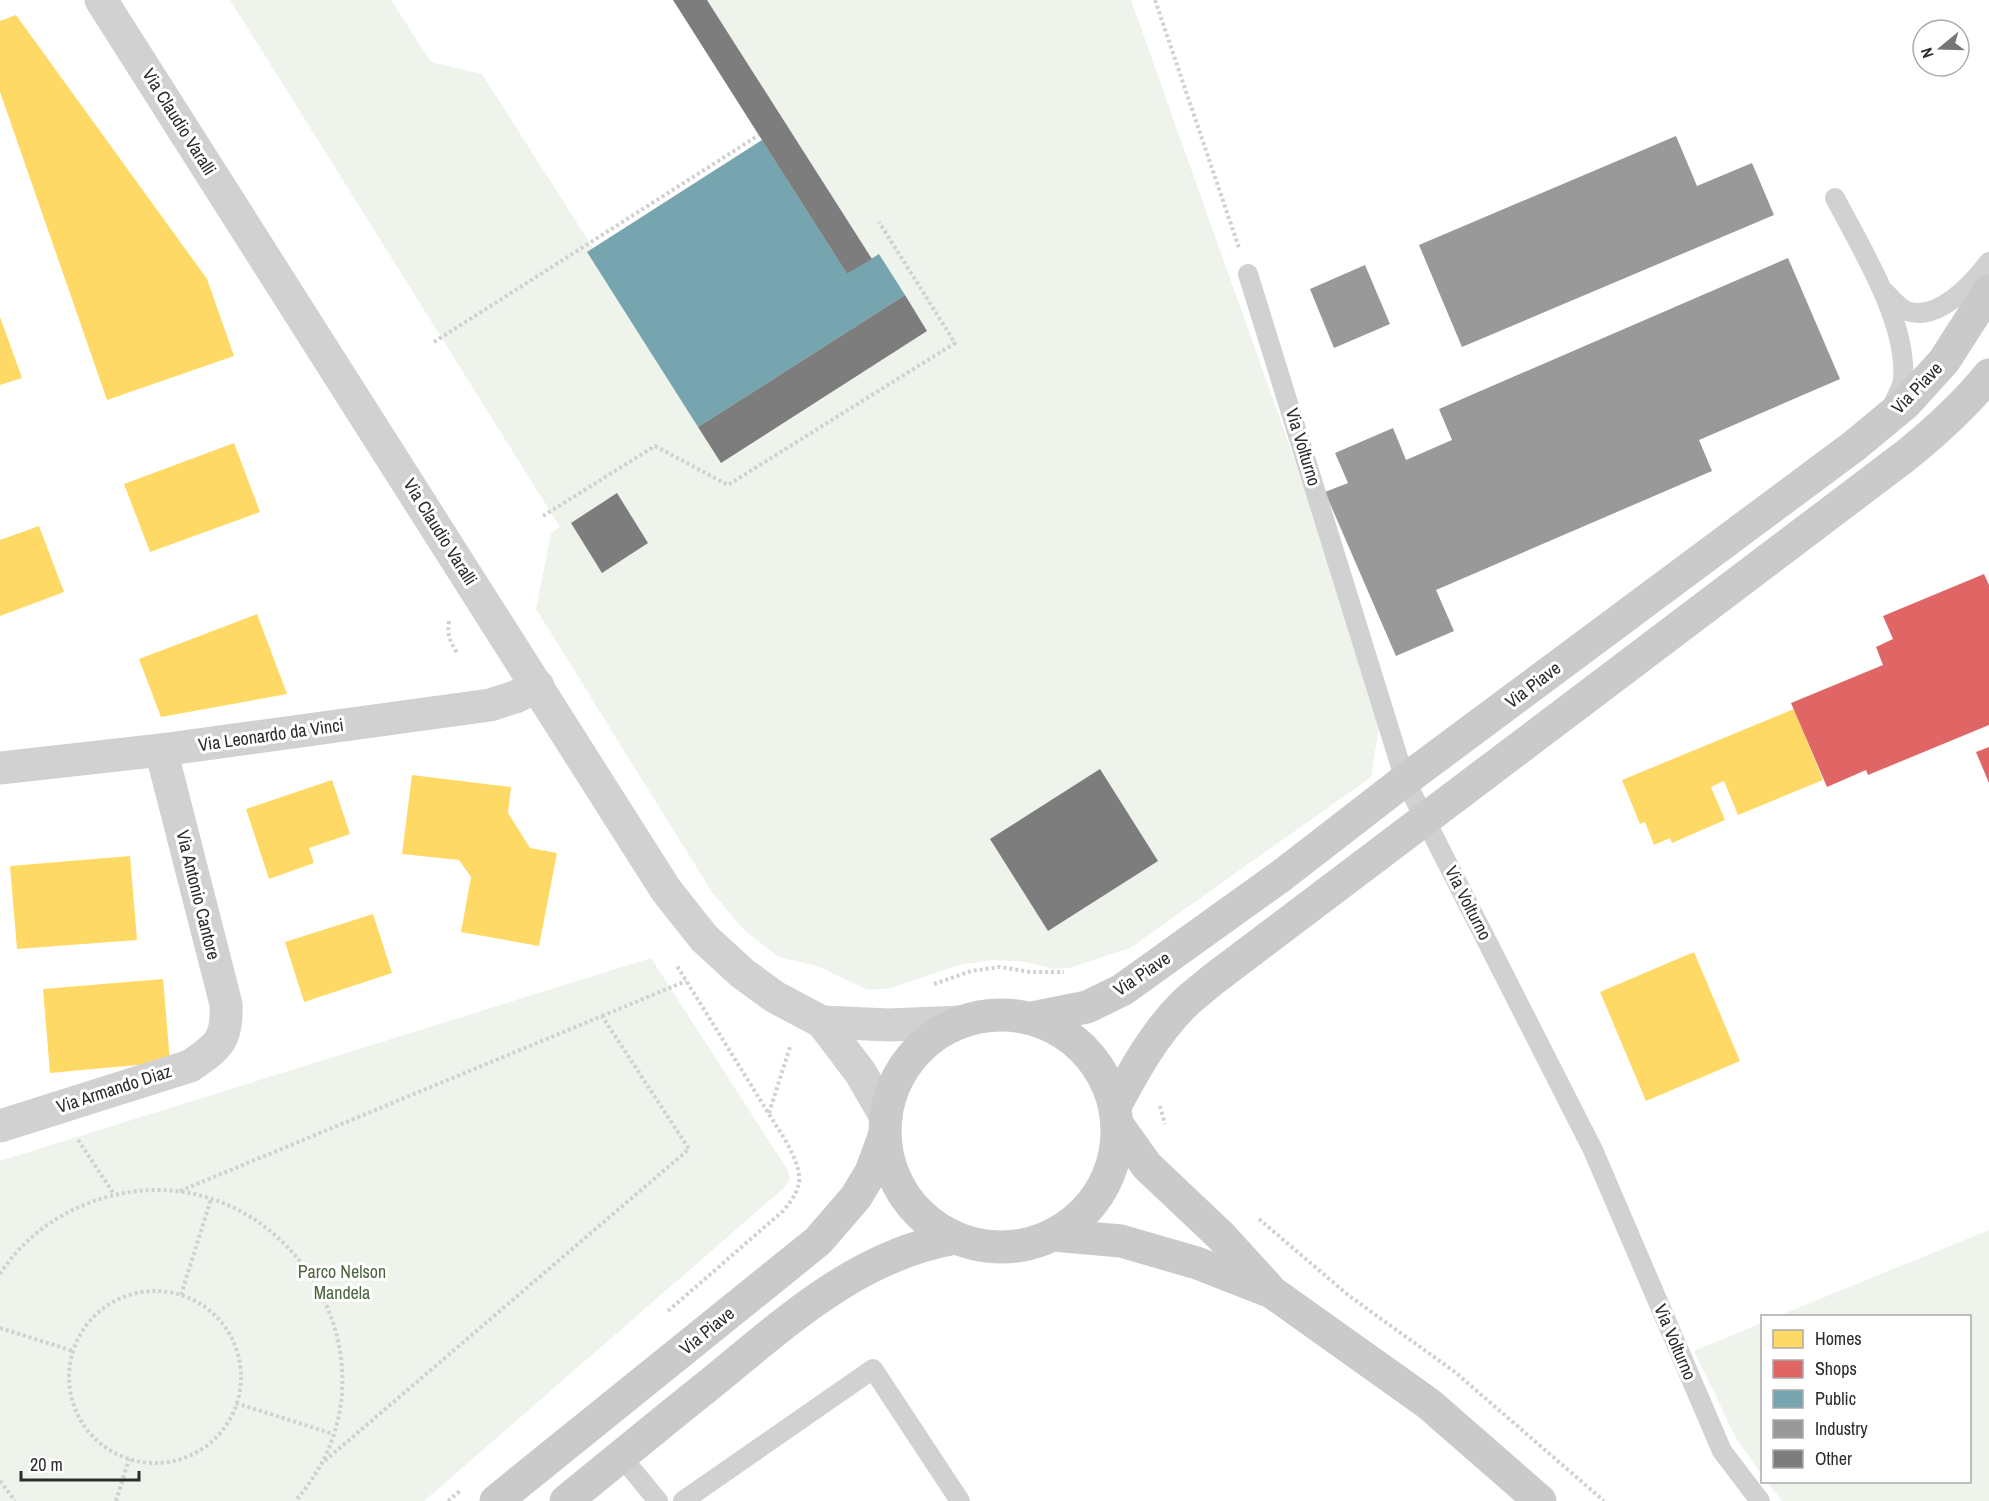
<svg xmlns="http://www.w3.org/2000/svg" width="1989" height="1501" viewBox="0 0 1989 1501" font-family="'Archivo Narrow',sans-serif">
<style>
.green{fill:#eef3eb}
.homes{fill:#ffd966}
.shops{fill:#e06666}
.public{fill:#76a5af}
.industry{fill:#999}
.building{fill:#7d7d7d}
.lines{fill:none;stroke-linecap:round;stroke-linejoin:round}
.path{stroke:#d1d1d1;stroke-width:4;stroke-dasharray:3 3;stroke-linecap:butt}
.lane{stroke:#d1d1d1;stroke-width:20}
.street{stroke:#d1d1d1;stroke-width:33}
.secondary{stroke:#cacaca;stroke-width:33}
.labels{text-anchor:middle;stroke-width:6;stroke-linejoin:round;paint-order:stroke}
.street-label{font-size:18px;fill:#2c2c2c;stroke:#fff}
.park-label{font-size:18px;fill:#4d653d;stroke:#fff}
</style>
<rect width="100%" height="100%" fill="#fff"/>
<g class="green">
<polygon points="230,0 391,0 431,62 482,74 593,248 762,140 872,259 707,0 1131,0 1326,548 1379,726 1371,777 1130,948 1069,968 1053,969 1027,962 993,960 959,965 891,988 868,990 817,966 779,957 745,931 712,892 536,609 551,533 560,527"/>
<polygon points="651,958 787,1169 790,1178 786,1186 424,1501 0,1501 0,1161"/>
<polygon points="1989,1230 1989,1501 1782,1501 1767,1482 1970,1482 1970,1316 1778,1316"/>
<polygon points="1762,1323 1762,1475 1737,1440 1694,1351"/>
</g>
<g class="homes">
<polygon points="16,15 207,279 234,356 107,400 0,92 0,21"/>
<polygon points="0,317 22,378 0,385"/>
<polygon points="234,443 260,512 150,552 124,484"/>
<polygon points="39,526 64,592 0,616 0,540"/>
<polygon points="257,614 287,694 161,717 139,659"/>
<polygon points="1794,709 1823,780 1738,815 1724,781 1711,787 1725,820 1672,843 1670,838 1654,845 1645,822 1640,824 1622,780"/>
<polygon points="412,775 511,787 508,813 530,848 557,853 539,946 461,932 471,877 459,860 402,854"/>
<polygon points="332,780 350,834 309,848 314,863 269,879 246,809"/>
<polygon points="130,856 137,940 17,949 10,866"/>
<polygon points="373,914 392,973 304,1002 285,942"/>
<polygon points="1694,952 1740,1061 1646,1101 1600,992"/>
<polygon points="163,979 170,1062 50,1073 43,989"/>
</g>
<g class="shops">
<polygon points="1984,574 1989,585 1989,725 1868,775 1866,770 1827,787 1791,703 1883,665 1876,647 1893,639 1883,616"/>
<polygon points="1989,747 1989,783 1976,752"/>
</g>
<polygon class="public" points="762,140 847,274 879,254 905,295 698,427 587,252"/>
<g class="industry">
<polygon points="1676,136 1697,186 1752,163 1774,215 1462,347 1419,245"/>
<polygon points="1788,258 1840,379 1699,440 1712,471 1436,590 1454,631 1396,656 1325,492 1348,483 1335,453 1393,428 1406,460 1452,440 1439,409"/>
<polygon points="1365,265 1390,324 1334,348 1310,289"/>
</g>
<g class="building">
<polygon points="673,0 707,0 872,259 847,274"/>
<polygon points="905,295 927,331 721,463 698,427"/>
<polygon points="617,493 648,543 602,573 571,523"/>
<polygon points="1100,769 1158,861 1048,931 990,839"/>
</g>
<g class="lines">
<g class="path">
<polyline points="1155,0 1239,248"/>
<polyline points="434,342 759,135"/>
<polyline points="543,516 655,446 728,485 955,343 879,222"/>
<path d="M449 621C447 635 450 641 457 653"/>
<polyline points="934,984 971,971 1000,967 1030,972 1064,972"/>
<polyline points="602,1016 686,981"/>
<polyline points="1160,1106 1165,1124"/>
<polyline points="769,1113 790,1047"/>
<polyline points="78,1140 114,1194"/>
<polyline points="180,1191 602,1016 689,1149 321,1464"/>
<polyline points="1259,1219 1348,1295 1455,1372 1604,1501"/>
<path d="M0 1274C23 1238 59 1212 100 1199 278 1143 420 1362 295 1501"/>
<circle cx="155" cy="1377" r="86"/>
<polyline points="181,1295 211,1199"/>
<path d="M668 1311 783 1211C806 1184 802 1173 787 1143L677 966"/>
<polyline points="0,1328 73,1351"/>
<polyline points="236,1403 333,1434"/>
<polyline points="0,1481 15,1501"/>
<polyline points="116,1501 129,1459"/>
<polyline points="448,1501 461,1490"/>
</g>
<g class="lane">
<path d="M1835 198C1861 248 1908 323 1903 380 1902 388 1896 398 1892 406"/>
<polyline points="1248,274 1405,780 1593,1150 1722,1451 1760,1501"/>
<path d="M1885 292C1891 298 1899 308 1907 311 1938 322 1973 283 1989 262"/>
<polyline points="621,1456 658,1501"/>
<polyline points="683,1501 873,1369 960,1501"/>
</g>
<g class="street">
<polyline points="101,0 666,890 704,938 742,973 775,997 822,1022 860,1072 886,1117"/>
<polyline points="0,768 161,750 490,705 515,697 538,686"/>
<polyline points="822,1022 889,1025 960,1022"/>
<path d="M0 1126 190 1066C218 1047 228 1040 226 1004L161 750"/>
</g>
<g class="secondary">
<circle cx="1001" cy="1131" r="116"/>
<polyline points="1032,1018 1087,1007 1122,990 1281,876 1405,780 1854,446 1906,403 1944,361 1989,291"/>
<path d="M1115 1106C1134 1071 1154 1034 1183 1005 1191 997 1202 989 1211 981L1904 457C1935 432 1964 406 1989 375"/>
<polyline points="1117,1124 1147,1166 1221,1236 1273,1293 1429,1404 1540,1501"/>
<polyline points="1053,1235 1121,1241 1197,1263 1266,1290"/>
<polyline points="496,1501 818,1241 856,1197 871,1172 885,1134"/>
<path d="M566 1501C615 1461 665 1420 715 1380 788 1320 860 1254 956 1238"/>
</g>
</g>
<g class="labels">
<g class="street-label">
<text transform="translate(179 122) rotate(58)" y="6">Via Claudio Varalli</text>
<text transform="translate(1917 388) rotate(-46)" y="6">Via Piave</text>
<text transform="translate(1303 447) rotate(73)" y="6">Via Volturno</text>
<text transform="translate(440 532) rotate(58)" y="6">Via Claudio Varalli</text>
<text transform="translate(1533 685) rotate(-37)" y="6">Via Piave</text>
<text transform="translate(271 735) rotate(-8)" y="6">Via Leonardo da Vinci</text>
<text transform="translate(198 895) rotate(76)" y="6">Via Antonio Cantore</text>
<text transform="translate(1468 903) rotate(63)" y="6">Via Volturno</text>
<text transform="translate(1142 974) rotate(-34)" y="6">Via Piave</text>
<text transform="translate(114 1089) rotate(-18)" y="6">Via Armando Diaz</text>
<text transform="translate(707 1331) rotate(-39)" y="6">Via Piave</text>
<text transform="translate(1675 1342) rotate(67)" y="6">Via Volturno</text>
</g>
<g class="park-label">
<text x="342" y="1278">Parco Nelson<tspan x="342" dy="21">Mandela</tspan></text>
</g>
</g>
<rect x="1761" y="1315" width="210" height="168" fill="#ffffff" stroke="#ababab" stroke-width="1.5"/>
<rect x="1773" y="1330" width="30" height="18" fill="#ffd966" stroke="#ababab" stroke-width="1.5"/>
<text x="1815" y="1345" font-size="18" fill="#2c2c2c">Homes</text>
<rect x="1773" y="1360" width="30" height="18" fill="#e06666" stroke="#ababab" stroke-width="1.5"/>
<text x="1815" y="1375" font-size="18" fill="#2c2c2c">Shops</text>
<rect x="1773" y="1390" width="30" height="18" fill="#76a5af" stroke="#ababab" stroke-width="1.5"/>
<text x="1815" y="1405" font-size="18" fill="#2c2c2c">Public</text>
<rect x="1773" y="1420" width="30" height="18" fill="#999999" stroke="#ababab" stroke-width="1.5"/>
<text x="1815" y="1435" font-size="18" fill="#2c2c2c">Industry</text>
<rect x="1773" y="1450" width="30" height="18" fill="#7d7d7d" stroke="#ababab" stroke-width="1.5"/>
<text x="1815" y="1465" font-size="18" fill="#2c2c2c">Other</text>
<g transform="translate(1941 48) rotate(251)"><circle r="28" fill="#ffffff" stroke="#ababab" stroke-width="1.5"/>
<path d="M0-4.5L10 22L0 15L-10 22Z" fill="#767676"/>
<text y="-9" font-size="16" font-weight="bold" text-anchor="middle" fill="#2c2c2c">N</text>
</g>
<path d="M21 1471v9h118v-9" fill="none" stroke="#2c2c2c" stroke-width="3"/>
<text x="30" y="1471" font-size="18" fill="#2c2c2c" stroke="#ffffff" stroke-width="4.5" paint-order="stroke">20 m</text>
</svg>
